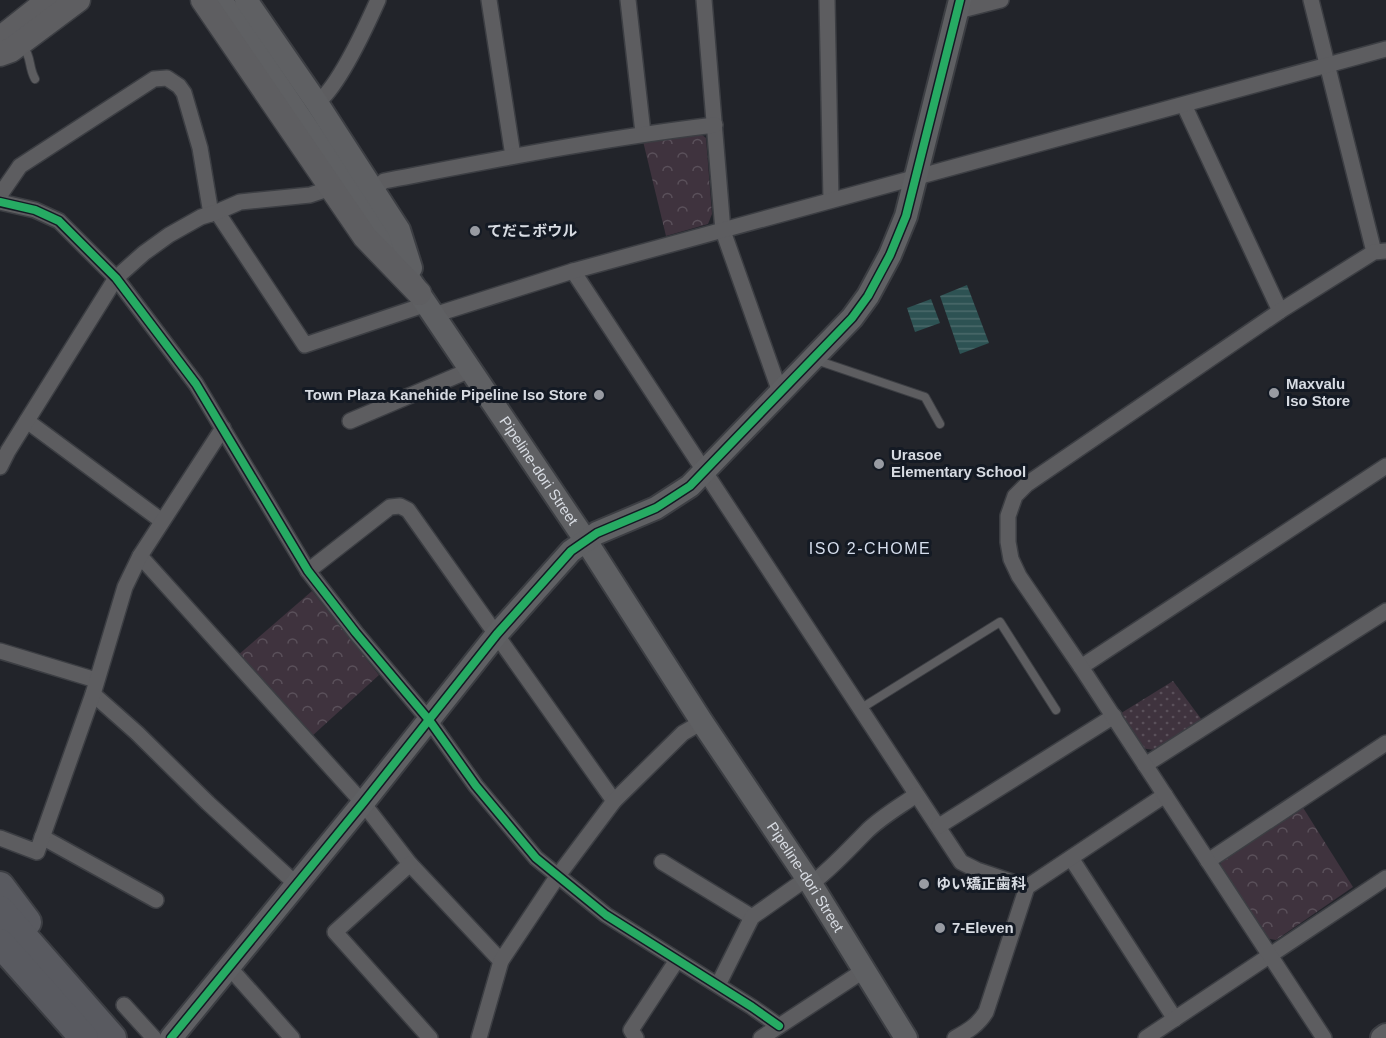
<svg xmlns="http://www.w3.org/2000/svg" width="1386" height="1038" viewBox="0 0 1386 1038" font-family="Arial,'Noto Sans JP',sans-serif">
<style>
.grass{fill:url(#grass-dots)}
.park{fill:url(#park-crowns)}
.water{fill:url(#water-rules)}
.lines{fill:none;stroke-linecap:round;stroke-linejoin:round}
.lane-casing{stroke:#3c3e43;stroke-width:10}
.street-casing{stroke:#3c3e43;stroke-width:18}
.secondary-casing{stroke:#3c3e43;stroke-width:26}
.primary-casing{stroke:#3c3e43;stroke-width:27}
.highway-casing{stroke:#3c3e43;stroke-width:32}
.lane{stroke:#5d5d60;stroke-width:8}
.street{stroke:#5d5d60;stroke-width:15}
.secondary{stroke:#5f6063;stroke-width:22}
.primary{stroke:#5e5e61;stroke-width:24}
.highway{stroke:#595a60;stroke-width:28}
.cycleway-casing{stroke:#141a24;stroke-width:11}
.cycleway{stroke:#26ab63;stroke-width:8}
.poi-dot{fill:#989ba2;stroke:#141a24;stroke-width:2}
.labels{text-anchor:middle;stroke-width:6;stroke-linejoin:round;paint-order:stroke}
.poi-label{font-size:15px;font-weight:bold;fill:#d7dbe2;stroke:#141a24;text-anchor:start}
.street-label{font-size:15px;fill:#d7dbe2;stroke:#141a24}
.neighbourhood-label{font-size:16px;letter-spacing:1.5px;fill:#d6deed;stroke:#141a24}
</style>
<defs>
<pattern id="grass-dots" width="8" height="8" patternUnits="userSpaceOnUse" patternTransform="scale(1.5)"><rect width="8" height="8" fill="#3f333e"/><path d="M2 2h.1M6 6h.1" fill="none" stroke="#5a505a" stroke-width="1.8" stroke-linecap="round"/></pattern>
<pattern id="park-crowns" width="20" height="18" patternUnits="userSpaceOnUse" patternTransform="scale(1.5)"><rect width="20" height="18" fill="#3f333e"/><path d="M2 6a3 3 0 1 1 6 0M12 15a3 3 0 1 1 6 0" fill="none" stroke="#5a505a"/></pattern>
<pattern id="water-rules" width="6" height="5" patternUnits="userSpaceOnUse" patternTransform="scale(1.5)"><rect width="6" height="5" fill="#2d5253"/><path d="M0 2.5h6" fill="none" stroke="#4b6a6b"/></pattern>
</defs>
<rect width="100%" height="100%" fill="#22242a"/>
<polygon class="grass" points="1173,681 1202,720 1155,750 1139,748 1118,715"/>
<g class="park">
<polygon points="697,131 706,138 712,214 708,224 666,236 642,137"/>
<polygon points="312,591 379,675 311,737 237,656"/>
<polygon points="1302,806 1353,887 1276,940 1265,938 1220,868 1222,858"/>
</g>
<g class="water">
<polygon points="967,285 989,343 960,354 940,296"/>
<polygon points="931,299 940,323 915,332 907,308"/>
</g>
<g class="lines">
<g class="lane-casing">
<g id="lane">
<path d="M23 46C32 58 28 66 35 79"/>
<polyline points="816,360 925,397 940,424"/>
<polyline points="860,709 1000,622 1056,710"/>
</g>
</g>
<g class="street-casing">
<g id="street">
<polyline points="489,0 513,156"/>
<polyline points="628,0 643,133"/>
<polyline points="704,0 723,231 780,392"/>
<polyline points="827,0 831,200"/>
<polyline points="1311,0 1374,252"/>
<polyline points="958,11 1001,0"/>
<path d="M317 103C339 86 366 27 378 0"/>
<polyline points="1184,105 1280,311"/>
<path d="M374 189 384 181C494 160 604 138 715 125"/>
<polyline points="0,195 20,166 154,79 167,78 179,86 184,93 200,148 211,214"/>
<polyline points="0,202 35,210 59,221 116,278 196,384 308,571 356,633 429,720 476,786 536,858 606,915 752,1007 779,1026"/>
<polyline points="217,212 305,345 427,304"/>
<polyline points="573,271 961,862 977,870 1027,887"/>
<polyline points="434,315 573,271 1386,49"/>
<polyline points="27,421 162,521"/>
<polyline points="350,421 470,370"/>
<polyline points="0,467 8,451 116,278 144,253 169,235 201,217 217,212 240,202 310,195 331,188"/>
<polyline points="140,556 363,803 410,864 501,961"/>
<polyline points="308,571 390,507 400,506 408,510 614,801"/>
<polyline points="0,651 96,680"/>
<polyline points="1081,667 1386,466"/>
<polyline points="93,694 137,733 208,803 296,884"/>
<polyline points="1145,765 1386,611"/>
<polyline points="939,826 1114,716"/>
<polyline points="42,837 156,900"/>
<polyline points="0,838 37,852 93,694 125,587 140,556 223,428"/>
<polyline points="1071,858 1175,1019"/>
<polyline points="1208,861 1386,743"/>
<polyline points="662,862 752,917"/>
<polyline points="410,864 335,932 430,1038"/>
<path d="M811 884C832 868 848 850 866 832 881 817 899 807 916 795"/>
<polyline points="229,967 292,1038"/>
<polyline points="718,985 752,917 806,879"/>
<polyline points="124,1005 154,1038"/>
<polyline points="479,1038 501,961 557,877 614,801 683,733 702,722"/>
<polyline points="636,1038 631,1030 677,960"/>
<polyline points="761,1038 863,971"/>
<path d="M955 1038C968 1031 978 1025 986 1012L1027 887 1165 795"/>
<polyline points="1146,1038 1386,878"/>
<polyline points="1324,1038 1081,667 1019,576 1011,559 1008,542 1008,516 1015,496 1027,484 1280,311 1374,252 1386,251"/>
</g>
</g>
<g class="secondary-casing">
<g id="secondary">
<path id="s1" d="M221 0 586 541 702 722 811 884 906 1038"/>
<polyline points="246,0 317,103 399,230 411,268"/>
<polyline points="171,1038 363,803 497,634 571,551 597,533 656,508 690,486 852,318 868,296 890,255 906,216 960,0"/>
<polyline points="1382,1038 1386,1035"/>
</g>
</g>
<g class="primary-casing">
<g id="primary">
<polyline points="203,0 365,237 419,293"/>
<polyline points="6,34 49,0"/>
<polyline points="0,54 11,50 78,0"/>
</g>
</g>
<g class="highway-casing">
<g id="highway">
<polyline points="0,886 27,922"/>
<polyline points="0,910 112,1038"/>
<polyline points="0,943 84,1038"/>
</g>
</g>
<use href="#lane" class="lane"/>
<use href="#street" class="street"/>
<use href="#secondary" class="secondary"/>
<use href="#primary" class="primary"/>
<use href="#highway" class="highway"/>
<g class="cycleway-casing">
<g id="cycleway">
<polyline points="0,202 35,210 59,221 116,278 196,384 308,571 356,633 429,720 476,786 536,858 606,915 752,1007 779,1026"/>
<polyline points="171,1038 363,803 497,634 571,551 597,533 656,508 690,486 852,318 868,296 890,255 906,216 960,0"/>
</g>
</g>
<use href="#cycleway" class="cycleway"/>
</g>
<g class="poi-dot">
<circle cx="475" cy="231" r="6"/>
<circle cx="1274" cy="393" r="6"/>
<circle cx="599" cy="395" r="6"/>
<circle cx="879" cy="464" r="6"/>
<circle cx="924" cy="884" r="6"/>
<circle cx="940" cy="928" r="6"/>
</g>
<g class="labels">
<g class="poi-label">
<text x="487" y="236">てだこボウル</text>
<text x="1286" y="389">Maxvalu<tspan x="1286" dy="17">Iso Store</tspan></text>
<text x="587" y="400" text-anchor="end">Town Plaza Kanehide Pipeline Iso Store</text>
<text x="891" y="460">Urasoe<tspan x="891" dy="17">Elementary School</tspan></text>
<text x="936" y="889">ゆい矯正歯科</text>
<text x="952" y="933">7-Eleven</text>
</g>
<g class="street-label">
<text dy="5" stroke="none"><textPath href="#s1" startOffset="568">Pipeline-dori Street</textPath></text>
<text dy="5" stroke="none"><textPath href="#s1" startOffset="1054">Pipeline-dori Street</textPath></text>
</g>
<g class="neighbourhood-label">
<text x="870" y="554">ISO 2-CHOME</text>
</g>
</g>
</svg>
